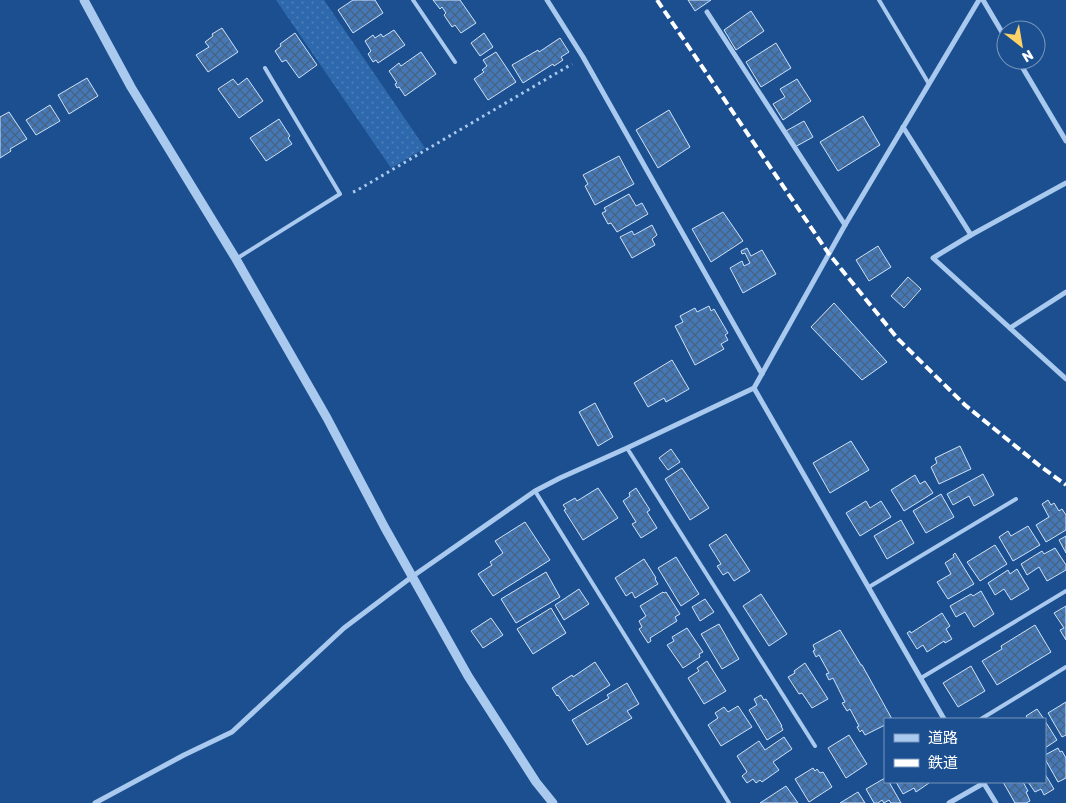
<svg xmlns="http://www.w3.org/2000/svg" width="1066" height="803" viewBox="0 0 1066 803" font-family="Rubik,'Noto Sans JP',sans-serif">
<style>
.grass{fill:url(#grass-dots)}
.building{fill:url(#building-cross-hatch);stroke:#cfe3fa}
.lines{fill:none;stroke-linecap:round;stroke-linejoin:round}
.path{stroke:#a9c9ee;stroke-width:3;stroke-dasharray:2.5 4;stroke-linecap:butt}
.service{stroke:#a9c9ee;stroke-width:4}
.minor{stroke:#a9c9ee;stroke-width:5}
.tertiary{stroke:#a9c9ee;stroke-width:9}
.rail{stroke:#fff;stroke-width:4;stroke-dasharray:9 4;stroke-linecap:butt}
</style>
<defs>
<pattern id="grass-dots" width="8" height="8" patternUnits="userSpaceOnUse" patternTransform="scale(1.25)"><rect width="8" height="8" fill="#2e69ad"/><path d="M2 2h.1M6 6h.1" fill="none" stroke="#4d80b9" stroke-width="1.8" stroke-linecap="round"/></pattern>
<pattern id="building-cross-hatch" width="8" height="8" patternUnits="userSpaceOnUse" patternTransform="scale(1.25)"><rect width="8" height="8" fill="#4478b7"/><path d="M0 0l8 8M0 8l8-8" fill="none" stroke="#486282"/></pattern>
</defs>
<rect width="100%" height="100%" fill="#1b4f8f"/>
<polygon class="grass" points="276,0 324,0 425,148 391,168"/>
<g class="building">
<polygon points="353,0 375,0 383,13 353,33 338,10"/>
<polygon points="433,0 460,0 476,23 461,33 455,25 452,27 444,15 446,13 442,7 440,9"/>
<polygon points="688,0 711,0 695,11"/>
<polygon points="751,11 764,31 736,50 724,30"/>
<polygon points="222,28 238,52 208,72 196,55 209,47 205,42 213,36 212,34"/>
<polygon points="394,30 405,45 378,63 376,60 373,62 368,54 371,51 365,41 373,35 375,38 381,34 383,37"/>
<polygon points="295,33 317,65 299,78 286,60 282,62 275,51 281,46 280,44"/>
<polygon points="484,33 493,47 480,56 471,43"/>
<polygon points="560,38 569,52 561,57 563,60 554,66 553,64 523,83 512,65 538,50 539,52"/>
<polygon points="776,43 791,68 761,87 746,62"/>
<polygon points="421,52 436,74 405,96 399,87 397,88 395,84 397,83 389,71 399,63 401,66"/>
<polygon points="496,52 516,82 488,100 474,79 484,72 482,70 487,66 483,60"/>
<polygon points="87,78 98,96 69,114 58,95"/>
<polygon points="247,78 263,101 239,118 218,89 233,79 238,85"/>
<polygon points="797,79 811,101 783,120 773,104 785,97 780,89"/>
<polygon points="50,105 60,121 36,135 26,120"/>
<polygon points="669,110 690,147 658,168 636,130"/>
<polygon points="9,112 27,139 10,149 11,151 0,158 0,117"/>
<polygon points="863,116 880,145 838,171 820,142"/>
<polygon points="279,119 290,136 288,138 292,144 266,161 250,138"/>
<polygon points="804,121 813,137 795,147 786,131"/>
<polygon points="619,156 634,184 595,205 585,186 588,184 583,175"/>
<polygon points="629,194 636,206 642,203 648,214 617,232 611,223 608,224 602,213 606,211 604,208"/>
<polygon points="723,212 743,241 711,262 692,229"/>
<polygon points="652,225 657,235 652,239 655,245 632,258 620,237 632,231 634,235"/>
<polygon points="878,246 891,267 869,281 856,260"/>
<polygon points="747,248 751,256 762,250 776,274 743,293 730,268 742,261 744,266 750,263 745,253 742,254 741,251"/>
<polygon points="908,277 921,289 904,308 891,296"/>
<polygon points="834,303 887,362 862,380 811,327"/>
<polygon points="709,306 711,311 714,309 728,333 725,335 728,340 721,344 724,349 695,365 675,326 683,322 680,316 695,308 697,312"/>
<polygon points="672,360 689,389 666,402 664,398 648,407 634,383"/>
<polygon points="595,403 613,437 598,446 579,412"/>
<polygon points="851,441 869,470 830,493 813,463"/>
<polygon points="960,446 971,469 939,484 931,467 937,463 935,458"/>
<polygon points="671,449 680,462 668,470 659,458"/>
<polygon points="682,468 709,508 690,520 665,479"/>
<polygon points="983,474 994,495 974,506 969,496 953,505 947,494"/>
<polygon points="915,475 920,484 925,481 933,493 904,511 891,490"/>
<polygon points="598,488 618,518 583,540 564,510 566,509 563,505 575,498 577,501"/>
<polygon points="636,488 650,510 647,512 657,528 641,538 632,524 636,522 623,501 630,496 629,493"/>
<polygon points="941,494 954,517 926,533 913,511"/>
<polygon points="1048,500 1051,505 1054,503 1059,511 1062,509 1066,515 1066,530 1046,542 1036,525 1049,517 1042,504"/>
<polygon points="866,501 870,508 881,501 891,517 860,536 846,513"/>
<polygon points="901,520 914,543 887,559 874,536"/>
<polygon points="525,522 550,560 493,596 478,574 492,565 490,562 503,553 495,541"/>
<polygon points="1028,526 1040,545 1013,561 999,537 1008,531 1011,536"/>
<polygon points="726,534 750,571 734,581 728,572 723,575 717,566 721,564 709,545"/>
<polygon points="1066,536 1066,553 1059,540"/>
<polygon points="995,545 1007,564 980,581 967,562"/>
<polygon points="1055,548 1066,565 1066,570 1047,581 1039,567 1027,575 1021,564 1042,551 1044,554"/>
<polygon points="955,553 974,584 948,599 937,582 951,574 945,563 954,557 953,555"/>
<polygon points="676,557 699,594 681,606 658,568"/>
<polygon points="644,559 656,578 655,579 658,584 635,598 632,592 626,596 615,578"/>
<polygon points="1017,569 1029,589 1011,600 1004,589 995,595 988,583 1008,570 1010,574"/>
<polygon points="546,572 560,597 516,623 501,599"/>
<polygon points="579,589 589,604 564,620 555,605"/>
<polygon points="981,591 994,614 974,627 965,612 956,617 950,606 971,594 973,596"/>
<polygon points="663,592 664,593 666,592 680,614 675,617 677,621 650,638 651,641 648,643 639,629 642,627 639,621 646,616 640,606"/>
<polygon points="761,594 787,634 769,646 743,606"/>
<polygon points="705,599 714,612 700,621 692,607"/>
<polygon points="1066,606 1066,640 1060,630 1064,628 1054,613"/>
<polygon points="551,608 566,633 533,654 517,629"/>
<polygon points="942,613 950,626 946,629 952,639 945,643 944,641 927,652 923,645 917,649 907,633 910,631 911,633"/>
<polygon points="491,618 503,635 483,648 471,631"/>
<polygon points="719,624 739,659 722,669 701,634"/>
<polygon points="1035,625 1051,652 997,685 982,661 1002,649 1001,646"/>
<polygon points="687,628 703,652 699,654 700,657 683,668 667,645 674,641 672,637"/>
<polygon points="840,630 861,665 862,665 892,719 885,719 885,725 865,735 862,730 860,732 857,727 859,726 850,709 847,711 842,703 845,702 833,678 829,680 826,674 829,673 819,655 816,657 813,651 815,650 813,645"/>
<polygon points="707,661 726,691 704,704 688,678 699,671 697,668"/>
<polygon points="595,662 610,685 569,711 558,695 557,696 552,688 572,675 573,677"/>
<polygon points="805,663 828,699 812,708 802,693 799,694 788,677 795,673 794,671"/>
<polygon points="971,666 985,691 958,707 943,683"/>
<polygon points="627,683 639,704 627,711 632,718 587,745 572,720 609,698 607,695"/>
<polygon points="761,695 764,700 766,699 782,726 781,726 783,730 767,740 749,710 757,705 754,699"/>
<polygon points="1066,702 1066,735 1062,737 1048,713"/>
<polygon points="738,706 752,727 721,746 708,725 718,718 715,713 724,707 728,712"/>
<polygon points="1037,709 1044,719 1027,719 1028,719 1026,716"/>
<polygon points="1045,721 1057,740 1045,748"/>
<polygon points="849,735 867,764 846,778 828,748"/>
<polygon points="784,737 792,749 773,762 779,770 762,782 760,780 756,783 753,779 747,783 742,776 747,772 737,756 759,741 765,750"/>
<polygon points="1058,748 1060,752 1062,751 1066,758 1066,778 1058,782 1045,759 1045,755"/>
<polygon points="813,768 815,771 817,769 820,773 823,772 832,787 809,802 795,779"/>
<polygon points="1045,774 1054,789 1044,795 1041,789 1035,792 1028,782 1045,782"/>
<polygon points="885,778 885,782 889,782 901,803 891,803 889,800 884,803 882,800 878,803 874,803 866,789"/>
<polygon points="896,782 928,782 929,783 916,792 914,788 903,794"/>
<polygon points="1003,782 1023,782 1028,791 1026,792 1030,801 1026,803 1015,803"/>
<polygon points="786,786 798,803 760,803"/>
<polygon points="858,792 865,803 840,803"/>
</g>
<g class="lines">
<polyline class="path" points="353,192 356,191 572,64"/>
<g class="service">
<polyline points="413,0 455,62"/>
<polyline points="879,0 929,84"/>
<polyline points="236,259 340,194 265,68"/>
<polyline points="627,448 815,746"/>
<polyline points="535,491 729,803"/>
<polyline points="869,587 1016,499"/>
<polyline points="921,678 1066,591"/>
<polyline points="981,719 1066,667"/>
</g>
<g class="minor">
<polyline points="547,0 583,57 762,374"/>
<polyline points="983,0 1006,39"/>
<polyline points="707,12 845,225"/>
<polyline points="1018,60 1066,141"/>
<polyline points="903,127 971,235"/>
<polyline points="1066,183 971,235 933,258 1066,379"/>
<polyline points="1010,328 1066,292"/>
<polyline points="754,388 944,719"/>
<polyline points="983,782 996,803"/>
<polyline points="95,803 184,755 232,732 344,628 413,576 535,491 560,478 627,448 754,388 845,225 979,0"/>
<polyline points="949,803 984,783"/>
</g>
<polyline class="tertiary" points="84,0 131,87 236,259 327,418 385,528 468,676 536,782 553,803"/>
<polyline class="rail" points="657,0 829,254 898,339 965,405 1040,466 1066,485"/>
</g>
<rect x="884" y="718" width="162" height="65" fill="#1b4f8f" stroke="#7695bc"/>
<rect x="894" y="734" width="25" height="8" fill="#a9c9ee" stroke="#7695bc"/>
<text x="928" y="743" font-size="15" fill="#ffffff">道路</text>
<rect x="894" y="759" width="25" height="8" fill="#ffffff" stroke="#7695bc"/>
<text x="928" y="768" font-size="15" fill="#ffffff">鉄道</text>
<g transform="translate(1021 45) rotate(149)"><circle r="24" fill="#1b4f8f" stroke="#7695bc"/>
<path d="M0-4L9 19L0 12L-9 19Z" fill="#ffd166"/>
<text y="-8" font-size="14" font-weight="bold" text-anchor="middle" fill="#ffffff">N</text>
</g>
</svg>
